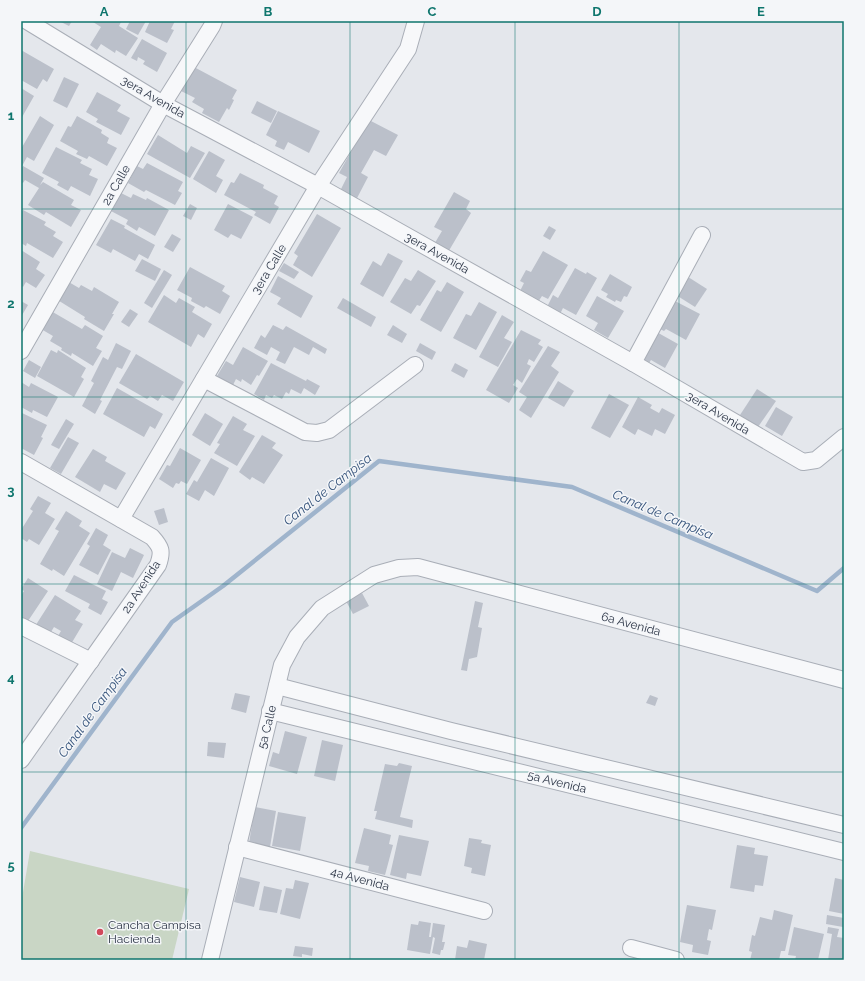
<svg xmlns="http://www.w3.org/2000/svg" width="865" height="981" viewBox="0 0 865 981" font-family="Raleway,sans-serif">
<style>
.green{fill:#c9d6c5}
.lines{fill:none;stroke-linecap:round;stroke-linejoin:round}
.stream{stroke:#9fb4cc;stroke-width:4.5}
.building{fill:#bbc0ca}
.minor-casing{stroke:#a9aeb7;stroke-width:18}
.minor{stroke:#f7f8fa;stroke-width:16}
.grid{fill:none;stroke:#0f766e;stroke-width:1;stroke-opacity:0.55}
.poi-dot{fill:#d1495b;stroke:#f4f6f9;stroke-width:1.5}
.labels{text-anchor:middle;stroke-width:3;stroke-linejoin:round;paint-order:stroke}
.street-label{font-size:12px;fill:#2b3445;stroke:#f4f6f9}
.poi-label{font-size:12px;fill:#2b3445;stroke:#f4f6f9;text-anchor:start}
.water-label{font-size:13px;font-style:italic;fill:#34527a;stroke:#f4f6f9}
.neatline{fill:none;stroke:#0f766e;stroke-width:1.5}
.grid-label{font-size:13px;text-anchor:middle;font-weight:bold;fill:#0f766e}
</style>
<rect width="100%" height="100%" fill="#e4e7ec"/>
<polygon class="green" points="30,851 189,889 172,960 21,960 21,904"/>
<g class="lines">
<polyline class="stream" points="21,828 172,622 223,586 379,461 572,487 817,591 844,568"/>
</g>
<g class="building">
<polygon points="59,21 72,21 69,26"/>
<polygon points="93,21 120,21 121,22 119,26 138,38 126,56 116,50 115,53 101,44 97,50 90,45 101,27 93,22"/>
<polygon points="130,21 146,21 138,35 126,29"/>
<polygon points="150,21 175,21 171,29 174,30 167,43 145,32"/>
<polygon points="142,39 167,53 157,72 143,64 145,61 138,57 137,61 131,58"/>
<polygon points="21,50 54,69 47,82 43,79 37,89 21,80"/>
<polygon points="194,67 237,90 232,99 234,100 229,110 227,108 219,122 202,113 204,109 192,102 195,98 181,91"/>
<polygon points="64,77 79,84 67,108 53,101"/>
<polygon points="21,88 34,96 21,119"/>
<polygon points="97,92 121,105 117,111 130,118 121,135 96,122 98,119 86,112"/>
<polygon points="257,101 277,111 271,123 251,113"/>
<polygon points="278,111 320,131 309,153 288,142 284,150 275,146 277,141 266,135"/>
<polygon points="40,116 54,125 34,161 27,157 21,168 21,149"/>
<polygon points="77,116 102,130 101,133 109,138 107,143 117,148 107,166 89,156 87,159 76,154 78,151 60,141 68,126 71,127"/>
<polygon points="369,120 398,135 386,156 374,150 361,173 368,177 356,200 340,191 347,177 339,173"/>
<polygon points="158,135 187,153 191,146 205,153 190,178 147,154"/>
<polygon points="56,147 82,160 80,163 92,169 89,175 98,179 90,196 71,186 68,191 57,185 59,182 42,173"/>
<polygon points="209,151 225,160 216,176 223,180 216,193 193,179"/>
<polygon points="147,163 183,182 178,191 182,193 175,205 146,190 144,192 128,183 137,166 143,169"/>
<polygon points="23,166 44,178 40,185 43,182 74,200 71,205 81,210 71,227 46,212 44,215 28,205 39,188 25,180 23,183 21,182 21,169"/>
<polygon points="240,173 264,185 263,188 278,196 274,204 279,207 270,224 254,215 256,212 224,195 231,182 234,183"/>
<polygon points="119,192 131,198 133,194 146,200 147,198 169,210 155,236 139,227 137,231 126,224 128,220 109,210"/>
<polygon points="454,192 470,201 466,209 471,213 447,254 433,246 442,231 434,227"/>
<polygon points="190,204 197,208 191,220 183,216"/>
<polygon points="228,204 253,217 241,239 231,234 228,238 214,230"/>
<polygon points="23,210 46,222 44,225 56,232 53,236 63,242 53,258 27,243 26,246 21,243 21,213"/>
<polygon points="317,214 341,228 312,277 293,265 298,256 294,253"/>
<polygon points="111,219 125,226 124,228 155,245 148,259 139,254 135,261 113,249 111,253 96,245"/>
<polygon points="549,226 556,230 550,240 543,236"/>
<polygon points="172,234 181,239 173,252 164,247"/>
<polygon points="21,250 40,262 36,269 45,275 36,288 26,282 23,287 21,285"/>
<polygon points="543,251 568,265 548,299 542,296 536,305 518,295 524,283 520,281 526,270 531,272"/>
<polygon points="388,253 403,261 383,297 360,284 373,261 381,266"/>
<polygon points="142,259 161,269 155,281 135,271"/>
<polygon points="284,263 299,272 294,279 279,271"/>
<polygon points="190,267 225,286 222,291 230,296 220,314 206,306 204,308 191,301 192,298 177,290"/>
<polygon points="575,268 586,274 587,272 597,278 576,315 563,308 558,318 545,311 553,295 558,298"/>
<polygon points="164,270 172,275 152,308 144,303"/>
<polygon points="418,270 436,281 420,306 417,305 411,314 390,302 405,278 411,281"/>
<polygon points="610,274 632,287 627,297 624,296 621,302 616,300 615,302 606,297 608,294 601,290"/>
<polygon points="685,275 707,289 695,307 676,295"/>
<polygon points="278,276 313,296 301,318 277,304 281,298 270,292"/>
<polygon points="67,281 79,288 81,285 92,291 94,287 119,302 112,314 114,314 104,331 84,319 85,317 56,299"/>
<polygon points="447,282 464,292 441,332 420,320 437,290 441,292"/>
<polygon points="164,295 176,303 179,298 195,307 192,312 212,324 204,338 198,334 191,347 148,322"/>
<polygon points="597,296 624,311 608,338 594,330 598,323 586,316"/>
<polygon points="343,298 376,317 371,327 337,308"/>
<polygon points="673,300 700,314 686,340 666,329 664,331 652,325"/>
<polygon points="21,301 28,305 21,317"/>
<polygon points="479,302 497,312 476,350 453,338 466,314 471,316"/>
<polygon points="130,309 138,314 129,327 121,322"/>
<polygon points="51,311 82,329 85,325 103,336 96,348 102,351 93,366 72,353 71,356 61,350 62,348 50,341 53,336 41,329"/>
<polygon points="502,315 514,322 504,338 512,342 498,367 479,357"/>
<polygon points="273,325 283,330 286,326 327,349 325,354 313,347 309,355 294,347 285,364 276,360 280,352 271,347 267,355 254,348 261,335 265,338"/>
<polygon points="393,325 407,334 402,343 387,335"/>
<polygon points="521,330 541,340 538,344 543,347 534,362 529,359 527,364 531,366 522,383 517,379 513,385 518,388 509,403 486,390"/>
<polygon points="653,330 678,344 665,368 651,360 647,366 633,358"/>
<polygon points="116,343 131,351 122,369 117,367 100,400 102,401 95,414 82,406 94,383 91,381 103,357 108,360"/>
<polygon points="420,343 436,352 432,360 416,351"/>
<polygon points="548,346 560,352 551,366 559,372 531,418 519,410 527,397 519,392"/>
<polygon points="243,347 268,361 259,376 257,375 251,385 242,379 241,382 236,379 233,385 217,376 226,361 233,365"/>
<polygon points="51,350 57,353 58,350 86,368 81,377 84,379 74,397 37,376"/>
<polygon points="136,354 184,382 173,401 162,395 158,401 150,396 147,399 119,383"/>
<polygon points="29,360 41,367 35,378 23,371"/>
<polygon points="271,363 306,381 307,379 320,386 315,395 304,388 301,394 291,389 289,394 286,392 282,399 274,395 272,398 266,395 264,400 254,394"/>
<polygon points="455,363 468,370 464,378 451,371"/>
<polygon points="558,381 574,391 564,407 548,398"/>
<polygon points="21,382 29,387 31,383 58,397 47,417 33,410 32,413 21,407"/>
<polygon points="117,388 163,414 155,429 150,426 144,437 103,414"/>
<polygon points="757,389 776,401 758,427 740,415"/>
<polygon points="609,394 629,405 610,438 591,428"/>
<polygon points="638,397 652,405 650,408 659,413 662,408 675,415 665,434 655,429 652,436 638,429 635,435 622,427"/>
<polygon points="776,407 793,417 782,436 765,426"/>
<polygon points="22,413 47,425 41,437 43,438 34,455 21,448 21,416"/>
<polygon points="205,413 223,424 210,446 192,435"/>
<polygon points="233,416 247,424 243,430 255,436 237,466 214,453 220,444 217,443"/>
<polygon points="66,419 74,424 59,449 51,445"/>
<polygon points="262,435 276,443 272,448 283,455 264,484 252,477 250,480 239,472"/>
<polygon points="68,437 79,443 61,474 50,468"/>
<polygon points="180,448 201,460 187,484 181,481 179,484 176,483 173,488 159,479 167,465 170,466"/>
<polygon points="93,449 107,457 105,461 126,473 116,490 104,484 100,492 75,477"/>
<polygon points="211,458 229,468 214,496 205,490 199,501 186,494 194,480 197,482"/>
<polygon points="38,496 51,503 45,513 55,519 39,545 29,539 27,542 21,538 21,530 33,511 30,509"/>
<polygon points="164,508 168,522 159,525 154,511"/>
<polygon points="66,511 82,521 79,526 90,533 64,576 53,569 52,571 40,564 59,531 55,529"/>
<polygon points="96,528 108,535 103,545 111,550 98,575 79,565 90,546 87,544"/>
<polygon points="130,548 144,555 133,578 121,572 112,591 97,584 112,552 125,558"/>
<polygon points="74,575 106,591 102,599 108,602 101,615 88,608 90,604 65,591"/>
<polygon points="28,578 48,591 28,621 21,616 21,596 24,591 21,589"/>
<polygon points="362,593 369,606 353,614 346,601"/>
<polygon points="55,595 81,611 75,620 83,624 71,644 58,636 61,631 54,627 46,640 32,631"/>
<polygon points="475,601 483,603 478,627 482,628 477,657 469,659 467,671 461,670"/>
<polygon points="235,693 250,696 246,713 231,709"/>
<polygon points="650,695 658,698 655,706 646,703"/>
<polygon points="285,731 307,737 297,774 269,766 273,752 279,754"/>
<polygon points="322,740 343,745 335,781 314,776"/>
<polygon points="208,742 226,743 224,758 207,756"/>
<polygon points="399,763 412,766 400,817 413,820 412,828 375,819 377,811 374,811 385,764 397,766"/>
<polygon points="255,807 276,811 270,847 249,843"/>
<polygon points="278,812 306,817 300,851 272,846"/>
<polygon points="364,828 391,835 389,844 393,845 385,875 368,871 369,866 355,863"/>
<polygon points="399,835 429,841 421,876 407,873 406,879 390,875"/>
<polygon points="469,838 482,840 481,843 491,845 485,876 471,873 472,868 464,866"/>
<polygon points="737,845 755,848 754,854 768,856 763,886 755,885 754,892 730,888"/>
<polygon points="240,877 260,882 254,907 234,902"/>
<polygon points="835,878 844,880 844,914 829,911"/>
<polygon points="295,880 309,883 300,919 280,914 286,888 293,889"/>
<polygon points="264,886 282,890 277,913 259,910"/>
<polygon points="687,905 716,910 712,930 709,929 707,940 711,941 708,955 692,952 693,945 680,942"/>
<polygon points="774,910 793,915 785,951 781,951 779,960 750,960 752,952 749,951 752,935 755,936 760,917 772,920"/>
<polygon points="827,915 844,918 843,927 826,924"/>
<polygon points="419,921 431,923 429,937 431,937 433,923 445,925 442,942 445,942 443,950 441,950 440,955 432,953 435,938 433,937 430,954 407,950 411,924 418,925"/>
<polygon points="794,927 824,934 818,960 795,960 796,956 788,955"/>
<polygon points="828,927 839,929 837,937 844,938 844,960 828,960 832,934 827,933"/>
<polygon points="469,940 487,944 484,960 455,960 457,946 467,948"/>
<polygon points="295,946 313,948 312,956 302,954 302,957 293,956"/>
</g>
<g class="lines">
<g class="minor-casing">
<g id="minor">
<polyline points="27,21 163,104 318,186 633,363 803,462 816,460 844,437"/>
<polyline points="21,351 163,104 212,26 214,21"/>
<polyline points="633,363 702,235"/>
<polyline points="204,379 305,432 317,433 329,430 415,365"/>
<path d="M21 462 152 537C161 547 163 551 158 565L21 760"/>
<polyline points="121,519 318,186 408,49 416,21"/>
<polyline points="21,626 91,661"/>
<polyline points="277,686 451,731 844,825"/>
<polyline points="270,711 844,852"/>
<polyline points="237,847 484,911"/>
<polyline points="631,948 676,960"/>
<polyline points="210,960 282,665 297,637 322,608 374,575 399,568 418,567 844,680"/>
</g>
</g>
<use href="#minor" class="minor"/>
</g>
<path class="grid" d="M186 21V960M350 21V960M515 21V960M679 21V960M21 209H844M21 397H844M21 584H844M21 772H844"/>
<circle class="poi-dot" cx="100" cy="932" r="4"/>
<g class="labels">
<g class="street-label">
<text transform="translate(153 97) rotate(30)" y="4">3era Avenida</text>
<text transform="translate(116 185) rotate(-60)" y="4">2a Calle</text>
<text transform="translate(437 253) rotate(29)" y="4">3era Avenida</text>
<text transform="translate(269 269) rotate(-59)" y="4">3era Calle</text>
<text transform="translate(718 413) rotate(31)" y="4">3era Avenida</text>
<text transform="translate(141 587) rotate(-57)" y="4">2a Avenida</text>
<text transform="translate(631 624) rotate(15)" y="4">6a Avenida</text>
<text transform="translate(267 727) rotate(-76)" y="4">5a Calle</text>
<text transform="translate(557 782) rotate(14)" y="4">5a Avenida</text>
<text transform="translate(360 879) rotate(15)" y="4">4a Avenida</text>
</g>
<g class="poi-label">
<text x="108" y="929">Cancha Campisa<tspan x="108" dy="14">Hacienda</tspan></text>
</g>
<g class="water-label">
<text transform="translate(327 489) rotate(-38)" y="5">Canal de Campisa</text>
<text transform="translate(663 514) rotate(23)" y="5">Canal de Campisa</text>
<text transform="translate(92 712) rotate(-54)" y="5">Canal de Campisa</text>
</g>
</g>
<rect width="865" height="981" fill="none" stroke="#f4f6f9" stroke-width="44"/>
<rect x="22" y="22" width="821" height="937" class="neatline"/>
<g class="grid-label">
<text x="104" y="16">A</text>
<text x="268" y="16">B</text>
<text x="432" y="16">C</text>
<text x="597" y="16">D</text>
<text x="761" y="16">E</text>
<text x="11" y="120">1</text>
<text x="11" y="308">2</text>
<text x="11" y="495">3</text>
<text x="11" y="682">4</text>
<text x="11" y="870">5</text>
</g>
</svg>
